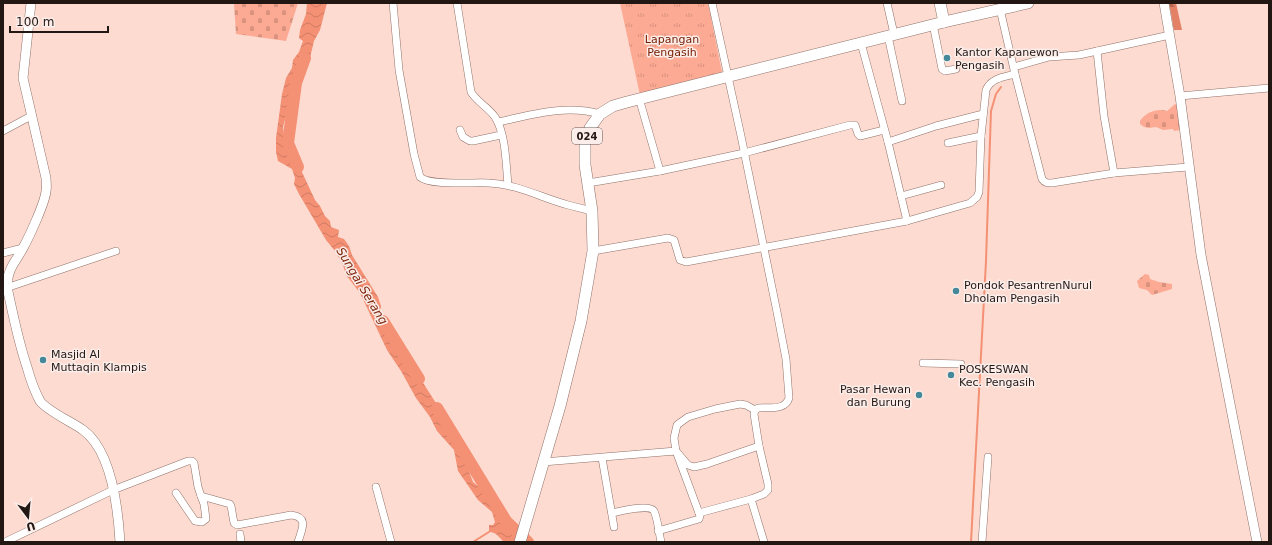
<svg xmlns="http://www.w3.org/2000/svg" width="1272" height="545" viewBox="0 0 1272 545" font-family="'DejaVu Sans',sans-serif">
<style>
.forest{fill:url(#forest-firs)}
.cemetery{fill:url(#cemetery-stones)}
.park{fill:url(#park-tufts)}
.water{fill:url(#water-waves)}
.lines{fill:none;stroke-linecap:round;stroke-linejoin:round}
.stream{stroke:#f49074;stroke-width:2}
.river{stroke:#f49074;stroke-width:12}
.minor-casing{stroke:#90726a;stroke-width:8}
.tertiary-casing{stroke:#90726a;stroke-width:10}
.primary-casing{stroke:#90726a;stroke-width:12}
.minor{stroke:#fff;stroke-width:7}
.tertiary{stroke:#fff;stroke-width:9}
.primary{stroke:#fff;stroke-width:11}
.poi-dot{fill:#458899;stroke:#fbede9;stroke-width:1.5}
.labels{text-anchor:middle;stroke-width:3;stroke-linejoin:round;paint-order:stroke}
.shield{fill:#fbede9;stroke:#645754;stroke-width:1}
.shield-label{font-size:10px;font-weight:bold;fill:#231714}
.park-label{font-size:11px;fill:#731b00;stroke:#fbede9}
.poi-label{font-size:11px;fill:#231714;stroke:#fbede9;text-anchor:start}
.water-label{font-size:12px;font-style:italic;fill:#7f270d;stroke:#fbede9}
</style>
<defs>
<pattern id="forest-firs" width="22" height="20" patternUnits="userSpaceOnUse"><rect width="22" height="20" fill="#e38065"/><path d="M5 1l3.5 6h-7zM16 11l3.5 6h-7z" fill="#b86852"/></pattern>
<pattern id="cemetery-stones" width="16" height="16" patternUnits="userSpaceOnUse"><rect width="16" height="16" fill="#fcaa93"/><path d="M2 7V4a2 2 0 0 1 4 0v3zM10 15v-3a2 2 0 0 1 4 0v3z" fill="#d8927e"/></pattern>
<pattern id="park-tufts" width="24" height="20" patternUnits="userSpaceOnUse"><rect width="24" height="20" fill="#fcaa93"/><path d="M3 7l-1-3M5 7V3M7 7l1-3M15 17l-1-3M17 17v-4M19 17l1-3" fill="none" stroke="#d8927e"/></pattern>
<pattern id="water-waves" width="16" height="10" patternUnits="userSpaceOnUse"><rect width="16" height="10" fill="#f49074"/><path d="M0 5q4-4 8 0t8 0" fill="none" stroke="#d17b64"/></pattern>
</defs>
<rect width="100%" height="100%" fill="#fddbd1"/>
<polygon class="forest" points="1169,3 1176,3 1182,30 1174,30"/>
<g class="cemetery">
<polygon points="234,3 298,3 286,41 236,34"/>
<path d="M1175 104 1177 105 1180 130 1174 131 1173 129 1163 130 1156 127 1149 128 1144 127 1140 124V121C1146 112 1157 108 1167 111Z"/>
<polygon points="1145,274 1149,275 1150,279 1159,282 1172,284 1172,289 1152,295 1147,290 1139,288 1137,281"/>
</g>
<polygon class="park" points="620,3 708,3 723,77 640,95"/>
<polygon class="water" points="307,3 327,3 320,30 314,41 308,66 306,64 292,81 286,116 283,127 285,144 288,149 296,156 301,170 315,200 320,206 325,216 330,221 331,227 339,230 338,237 344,239 349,246 352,255 378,297 381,306 380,311 384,316 387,318 393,338 404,360 413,367 441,411 452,443 466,464 473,482 485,492 493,508 500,516 509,521 520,542 504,542 496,534 489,531 489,525 493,525 495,522 492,512 478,500 458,471 454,450 437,431 430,417 416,398 401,371 387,350 360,293 346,275 343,265 335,251 326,240 299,194 294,184 295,178 292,169 278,161 276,152 276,138 282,94 286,78 292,68 293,60 299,52 303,41 299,38 300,30 306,14"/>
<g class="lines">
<g class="stream">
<polyline points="473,542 492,530"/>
<polyline points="971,542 986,261 991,111 996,94 1001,87"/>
</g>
<g class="river">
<polyline points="298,167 288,143 296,83 305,58"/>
<polyline points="383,321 419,379"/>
<polyline points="437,408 506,521 528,542"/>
</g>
<g class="minor-casing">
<g id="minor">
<path d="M393 3 399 70 414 154 420 177C430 186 474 182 489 183 517 184 542 198 568 205 576 207 584 209 592 211"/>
<path d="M457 3 471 92C477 102 488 107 495 117 506 134 506 165 508 185"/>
<path d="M712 3 741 136 777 312 786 359 789 398C785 411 769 407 758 408L755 410 754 414 759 446 768 484V490L764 494 751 499 764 542"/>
<polyline points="887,3 894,34"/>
<path d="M1000 9 1015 74 1042 179C1045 183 1047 183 1052 183L1114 173 1188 167"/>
<polyline points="933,24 942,69 945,71 956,69"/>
<polyline points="888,36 902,101"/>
<polyline points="861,43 888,142 907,221"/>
<polyline points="1097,51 1104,116 1114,173"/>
<polyline points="1014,67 1049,57 1079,55 1170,35"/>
<polyline points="1180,96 1269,88"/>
<polyline points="639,98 660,171"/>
<path d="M498 122C531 115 566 104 600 114"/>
<polyline points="460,130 463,137 470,141 473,141 501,135"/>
<polyline points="3,131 31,116"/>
<polyline points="888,142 936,126 983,114"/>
<polyline points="948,143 981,136"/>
<polyline points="588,183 660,171 744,153 850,125 855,125 858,134 860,136 884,130"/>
<polyline points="901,196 941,185"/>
<path d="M593 251 668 238 674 240 680 260 686 262 907 221 970 203 977 197 979 192 981 136 986 90C991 78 1004 77 1015 74"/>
<polyline points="3,253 23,248"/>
<polyline points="3,289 116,251"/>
<polyline points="923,363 961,364"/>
<polyline points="755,410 746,405 740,404 715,409 688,417 681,422 677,425 674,438 676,451 688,465 694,467 707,464 759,446"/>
<polyline points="602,458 614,527"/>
<polyline points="543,462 676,451 699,513 751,499"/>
<polyline points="376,487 391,542"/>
<path d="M176 493 195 521 202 522 206 519 204 504 201 496 230 504 231 506 234 523 237 525 291 515C309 517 302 529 298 542"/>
<path d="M612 513C620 511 650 504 654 511 658 520 659 533 661 542"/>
<polyline points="658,531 699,519 700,516 699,513"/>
<polyline points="240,534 241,542"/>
<polyline points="5,542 113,490 188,461 192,461 194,463 198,487 201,496"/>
<polyline points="982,542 988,457"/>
</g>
</g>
<g class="tertiary-casing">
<g id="tertiary">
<path d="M31 3 23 78 46 178C46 182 47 187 46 191 45 203 29 237 23 248 15 263 7 269 7 287 13 314 18 341 27 367 30 378 34 390 40 401 47 411 72 422 83 430 112 451 118 508 120 542"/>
<polyline points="1164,3 1180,96 1201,255 1257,542"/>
</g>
</g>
<g class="primary-casing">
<g id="primary">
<polyline points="940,3 944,22"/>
<polyline points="520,542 560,406 581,321 593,251 592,211 585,165 585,143 590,128 600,114 613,106 627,102 944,22 1028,3"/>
</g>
</g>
<use href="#minor" class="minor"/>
<use href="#tertiary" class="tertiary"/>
<use href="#primary" class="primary"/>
</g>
<g class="poi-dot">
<circle cx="947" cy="58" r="4"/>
<circle cx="956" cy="291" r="4"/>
<circle cx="43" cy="360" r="4"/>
<circle cx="951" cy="375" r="4"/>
<circle cx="919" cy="395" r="4"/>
</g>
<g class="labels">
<rect class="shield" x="572" y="128" width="30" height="16" rx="3"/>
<g class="shield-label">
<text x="587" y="140">024</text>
</g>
<g class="park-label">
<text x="672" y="43">Lapangan<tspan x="672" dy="13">Pengasih</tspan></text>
</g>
<g class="poi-label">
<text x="955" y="56">Kantor Kapanewon<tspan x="955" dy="13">Pengasih</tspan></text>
<text x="964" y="289">Pondok PesantrenNurul<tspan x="964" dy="13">Dholam Pengasih</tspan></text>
<text x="51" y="358">Masjid Al<tspan x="51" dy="13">Muttaqin Klampis</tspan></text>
<text x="959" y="373">POSKESWAN<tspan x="959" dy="13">Kec. Pengasih</tspan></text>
<text x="911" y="393" text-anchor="end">Pasar Hewan<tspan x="911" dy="13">dan Burung</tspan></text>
</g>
<g class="water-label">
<text transform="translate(362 286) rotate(59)" y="4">Sungai Serang</text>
</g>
</g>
<rect width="1272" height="545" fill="none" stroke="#231714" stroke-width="8"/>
<g transform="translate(28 517) rotate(164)" stroke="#fbede9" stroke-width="3" paint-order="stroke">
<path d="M0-3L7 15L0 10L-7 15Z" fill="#231714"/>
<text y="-6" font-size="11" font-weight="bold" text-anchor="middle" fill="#231714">U</text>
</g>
<path d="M10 26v6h98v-6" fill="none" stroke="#231714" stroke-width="2"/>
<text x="16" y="26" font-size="12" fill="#231714" stroke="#fbede9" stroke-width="3" paint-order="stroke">100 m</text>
</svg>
